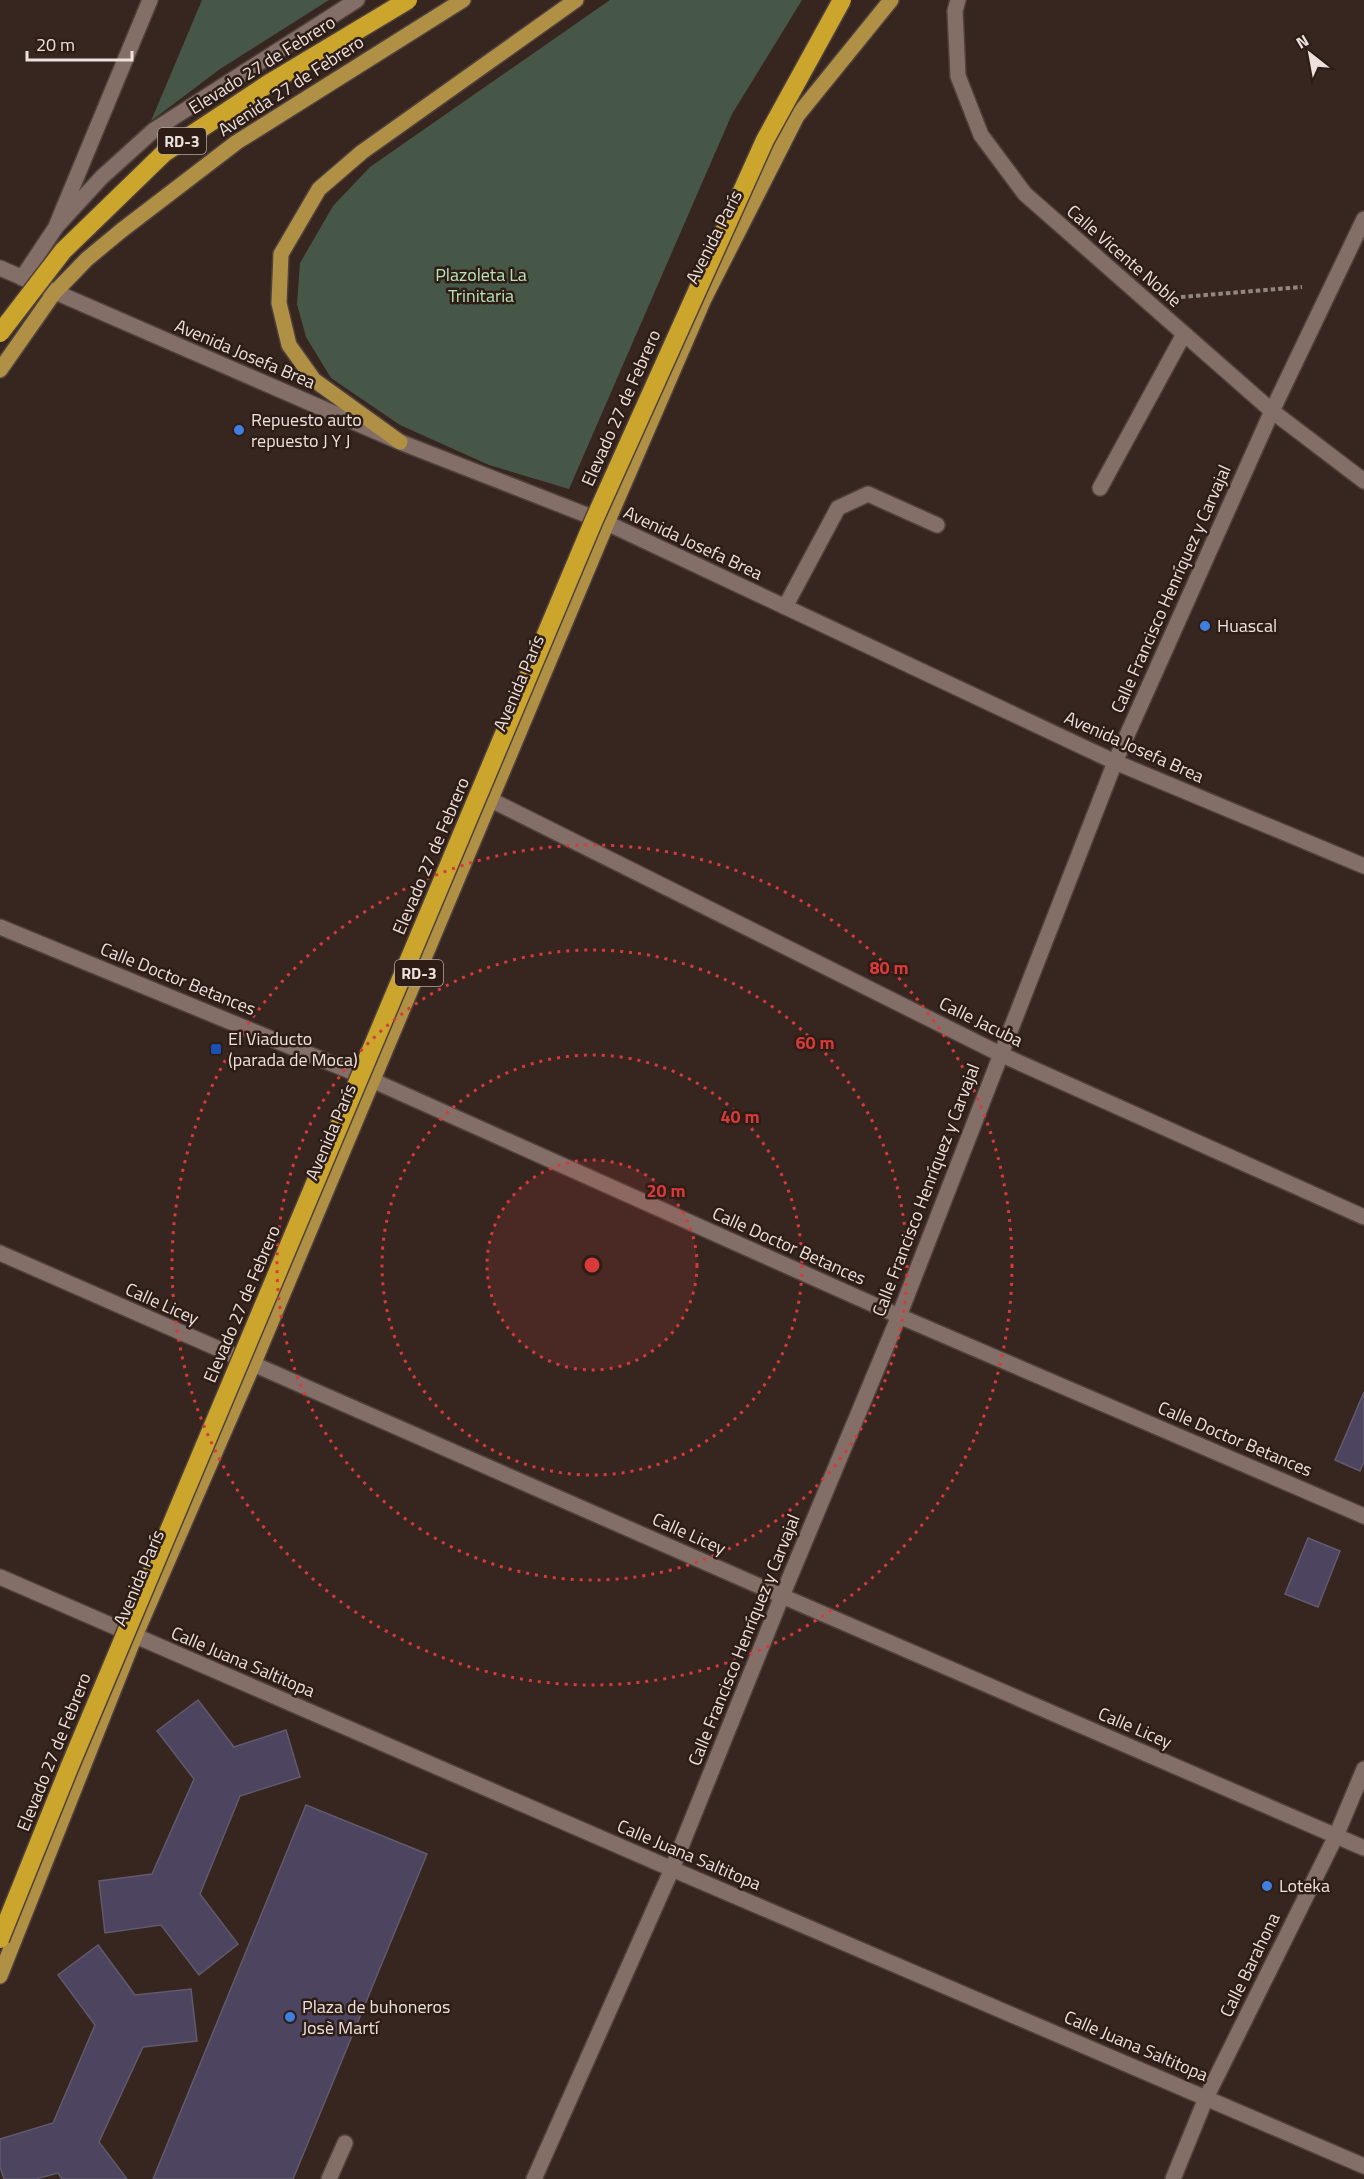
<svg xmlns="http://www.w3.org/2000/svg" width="1364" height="2179" viewBox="0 0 1364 2179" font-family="'Titillium Web',sans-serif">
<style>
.green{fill:#475747}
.building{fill:#4d4460;stroke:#605a6c;stroke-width:1.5}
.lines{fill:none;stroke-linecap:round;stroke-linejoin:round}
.service-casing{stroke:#50413c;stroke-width:18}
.minor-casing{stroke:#50413c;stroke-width:18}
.secondary-casing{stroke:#50413c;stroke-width:18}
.primary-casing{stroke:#50413c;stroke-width:18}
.path{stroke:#93857f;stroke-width:4;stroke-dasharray:4.5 3;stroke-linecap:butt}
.service{stroke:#836f67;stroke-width:15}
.minor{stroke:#836f67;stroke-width:15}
.secondary{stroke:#836f67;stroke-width:15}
.primary{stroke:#af9044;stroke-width:15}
.motorway-bridge-casing{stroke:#50413c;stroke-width:21;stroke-linecap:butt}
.motorway-bridge{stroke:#cca62c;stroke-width:18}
.ring{fill:none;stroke:#d83a3a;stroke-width:3;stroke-dasharray:3 6}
.shop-dot{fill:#3f7fe0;stroke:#2d1d16;stroke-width:2}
.transit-dot{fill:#1a4fb4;stroke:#2d1d16;stroke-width:2}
.labels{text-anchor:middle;stroke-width:5;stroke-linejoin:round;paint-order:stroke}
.shield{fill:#2d1d16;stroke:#b3a6a1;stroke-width:1.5}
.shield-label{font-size:16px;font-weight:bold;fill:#ede1dc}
.street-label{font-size:18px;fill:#ede1dc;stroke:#2d1d16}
.park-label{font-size:18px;fill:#b8e5b8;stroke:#2d1d16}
.poi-label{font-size:18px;fill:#ede1dc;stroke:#2d1d16;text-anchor:start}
.centre{fill:#d83a3a;stroke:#2d1d16;stroke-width:3}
.ring-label{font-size:18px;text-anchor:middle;font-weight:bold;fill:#d83a3a;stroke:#2d1d16;stroke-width:5;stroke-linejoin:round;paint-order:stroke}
</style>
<rect width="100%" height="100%" fill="#372620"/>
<g class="green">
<polygon points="202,0 329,0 220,69 151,121"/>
<polygon points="610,0 802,0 732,114 569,489 489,465 400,425 331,378 306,337 297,304 300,263 333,206 370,167"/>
</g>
<g class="building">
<polygon points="1364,1392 1364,1462 1360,1471 1335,1460"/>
<polygon points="1308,1538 1340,1551 1318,1607 1285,1594"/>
<polygon points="198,1700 234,1747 286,1730 300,1777 240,1796 200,1894 238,1944 199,1975 161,1925 105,1933 99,1881 152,1874 194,1779 157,1731"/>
<polygon points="306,1805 427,1854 293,2179 153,2179"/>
<polygon points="98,1945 135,1995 191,1989 197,2041 143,2047 99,2142 127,2179 62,2179 58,2173 36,2179 4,2179 0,2167 0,2139 53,2123 95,2025 58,1975"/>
</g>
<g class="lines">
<g class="service-casing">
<g id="service">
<polyline points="1100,488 1184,334"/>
<polyline points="785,607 838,508 868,494 937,525"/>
</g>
</g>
<g class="minor-casing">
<g id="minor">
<polyline points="57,224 150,0"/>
<polyline points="491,800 1000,1054 1364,1217"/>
<polyline points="0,927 374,1081 899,1316 1364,1516"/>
<polyline points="0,1253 782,1596 1364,1848"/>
<polyline points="0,1577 672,1869 1364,2166"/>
<polyline points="329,2179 345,2143"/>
<polyline points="534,2179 672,1869 782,1596 899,1316 1115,762 1272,411 1364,219"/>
<polyline points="1173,2179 1206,2098 1336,1836 1364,1769"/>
</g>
</g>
<g class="secondary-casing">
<g id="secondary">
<polyline points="958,0 955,11 958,76 981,135 1025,194 1272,411 1364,481"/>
<polyline points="0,268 400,442 607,523 1115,762 1364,866"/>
<polyline points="22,278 56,227 102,177 154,130 357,0"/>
</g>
</g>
<g class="primary-casing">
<g id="primary">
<polyline points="0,370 54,293 87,259 122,230 237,142 463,0"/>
<polyline points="400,442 314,380 289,345 279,303 281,254 319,189 362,152 576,0"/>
<polyline points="0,1976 135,1636 253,1365 607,523 704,299 797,116 891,0"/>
</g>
</g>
<polyline class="path" points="1181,297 1302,287"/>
<use href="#service" class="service"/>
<use href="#minor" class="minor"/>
<use href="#secondary" class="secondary"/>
<use href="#primary" class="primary"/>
<g class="motorway-bridge-casing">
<g id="motorway-bridge">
<polyline points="0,333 63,251 164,153 268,84 408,0"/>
<polyline points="0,1939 69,1768 594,520 765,140 842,0"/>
</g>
</g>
<use href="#motorway-bridge" class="motorway-bridge"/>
</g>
<circle cx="592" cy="1265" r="105" fill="#d83a3a" fill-opacity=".12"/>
<g class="ring">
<circle cx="592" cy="1265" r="105"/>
<circle cx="592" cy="1265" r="210"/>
<circle cx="592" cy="1265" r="315"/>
<circle cx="592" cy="1265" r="420"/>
</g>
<g class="shop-dot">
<circle cx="239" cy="430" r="6"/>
<circle cx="1205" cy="626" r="6"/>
<circle cx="1267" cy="1886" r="6"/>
<circle cx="290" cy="2017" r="6"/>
</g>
<rect class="transit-dot" x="210" y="1043" width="12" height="12" rx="3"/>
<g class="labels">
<g class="shield">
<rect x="158" y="128" width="48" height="26" rx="4.5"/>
<rect x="395" y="960" width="48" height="26" rx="4.5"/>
</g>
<g class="shield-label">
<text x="182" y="147">RD-3</text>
<text x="419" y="979">RD-3</text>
</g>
<g class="street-label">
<text transform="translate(262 65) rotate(-32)" y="6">Elevado 27 de Febrero</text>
<text transform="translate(291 86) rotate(-33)" y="6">Avenida 27 de Febrero</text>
<text transform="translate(714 237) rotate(-63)" y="6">Avenida París</text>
<text transform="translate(1124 256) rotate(41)" y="6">Calle Vicente Noble</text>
<text transform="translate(245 354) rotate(23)" y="6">Avenida Josefa Brea</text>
<text transform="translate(621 408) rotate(-66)" y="6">Elevado 27 de Febrero</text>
<text transform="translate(693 543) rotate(25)" y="6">Avenida Josefa Brea</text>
<text transform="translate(1171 589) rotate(-66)" y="6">Calle Francisco Henríquez y Carvajal</text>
<text transform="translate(519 683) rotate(-67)" y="6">Avenida París</text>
<text transform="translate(1134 747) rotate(24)" y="6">Avenida Josefa Brea</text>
<text transform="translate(431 856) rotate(-67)" y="6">Elevado 27 de Febrero</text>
<text transform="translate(178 979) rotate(22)" y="6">Calle Doctor Betances</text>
<text transform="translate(981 1022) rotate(26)" y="6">Calle Jacuba</text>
<text transform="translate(331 1132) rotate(-67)" y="6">Avenida París</text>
<text transform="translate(926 1190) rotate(-69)" y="6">Calle Francisco Henríquez y Carvajal</text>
<text transform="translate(789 1246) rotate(24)" y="6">Calle Doctor Betances</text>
<text transform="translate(162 1304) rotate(24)" y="6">Calle Licey</text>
<text transform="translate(242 1304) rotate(-67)" y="6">Elevado 27 de Febrero</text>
<text transform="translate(1235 1439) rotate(23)" y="6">Calle Doctor Betances</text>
<text transform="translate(689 1534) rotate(24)" y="6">Calle Licey</text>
<text transform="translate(139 1578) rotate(-67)" y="6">Avenida París</text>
<text transform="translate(744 1640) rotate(-68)" y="6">Calle Francisco Henríquez y Carvajal</text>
<text transform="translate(243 1662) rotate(23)" y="6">Calle Juana Saltitopa</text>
<text transform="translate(1135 1728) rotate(23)" y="6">Calle Licey</text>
<text transform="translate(54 1752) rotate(-68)" y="6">Elevado 27 de Febrero</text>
<text transform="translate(689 1855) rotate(23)" y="6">Calle Juana Saltitopa</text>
<text transform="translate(1250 1965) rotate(-64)" y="6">Calle Barahona</text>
<text transform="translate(1136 2046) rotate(23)" y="6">Calle Juana Saltitopa</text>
</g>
<g class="park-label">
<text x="481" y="281">Plazoleta La<tspan x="481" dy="21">Trinitaria</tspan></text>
</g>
<g class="poi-label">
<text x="251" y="426">Repuesto auto<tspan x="251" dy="21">repuesto J Y J</tspan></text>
<text x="1217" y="632">Huascal</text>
<text x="228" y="1045">El Viaducto<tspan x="228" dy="21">(parada de Moca)</tspan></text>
<text x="1279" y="1892">Loteka</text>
<text x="302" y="2013">Plaza de buhoneros<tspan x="302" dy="21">Josè Martí</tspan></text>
</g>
</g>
<circle cx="592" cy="1265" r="9" class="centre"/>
<g class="ring-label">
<text x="889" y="974">80 m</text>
<text x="815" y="1049">60 m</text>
<text x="740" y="1123">40 m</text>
<text x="666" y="1197">20 m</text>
</g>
<g transform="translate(1310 54) rotate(329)" stroke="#2d1d16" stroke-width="4.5" paint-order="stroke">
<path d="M0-4.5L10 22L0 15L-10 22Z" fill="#ede1dc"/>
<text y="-9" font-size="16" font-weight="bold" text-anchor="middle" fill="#ede1dc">N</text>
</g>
<path d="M27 51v9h105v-9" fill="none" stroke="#ede1dc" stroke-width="3"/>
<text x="36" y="51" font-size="18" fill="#ede1dc" stroke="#2d1d16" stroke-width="4.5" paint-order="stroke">20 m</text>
</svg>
